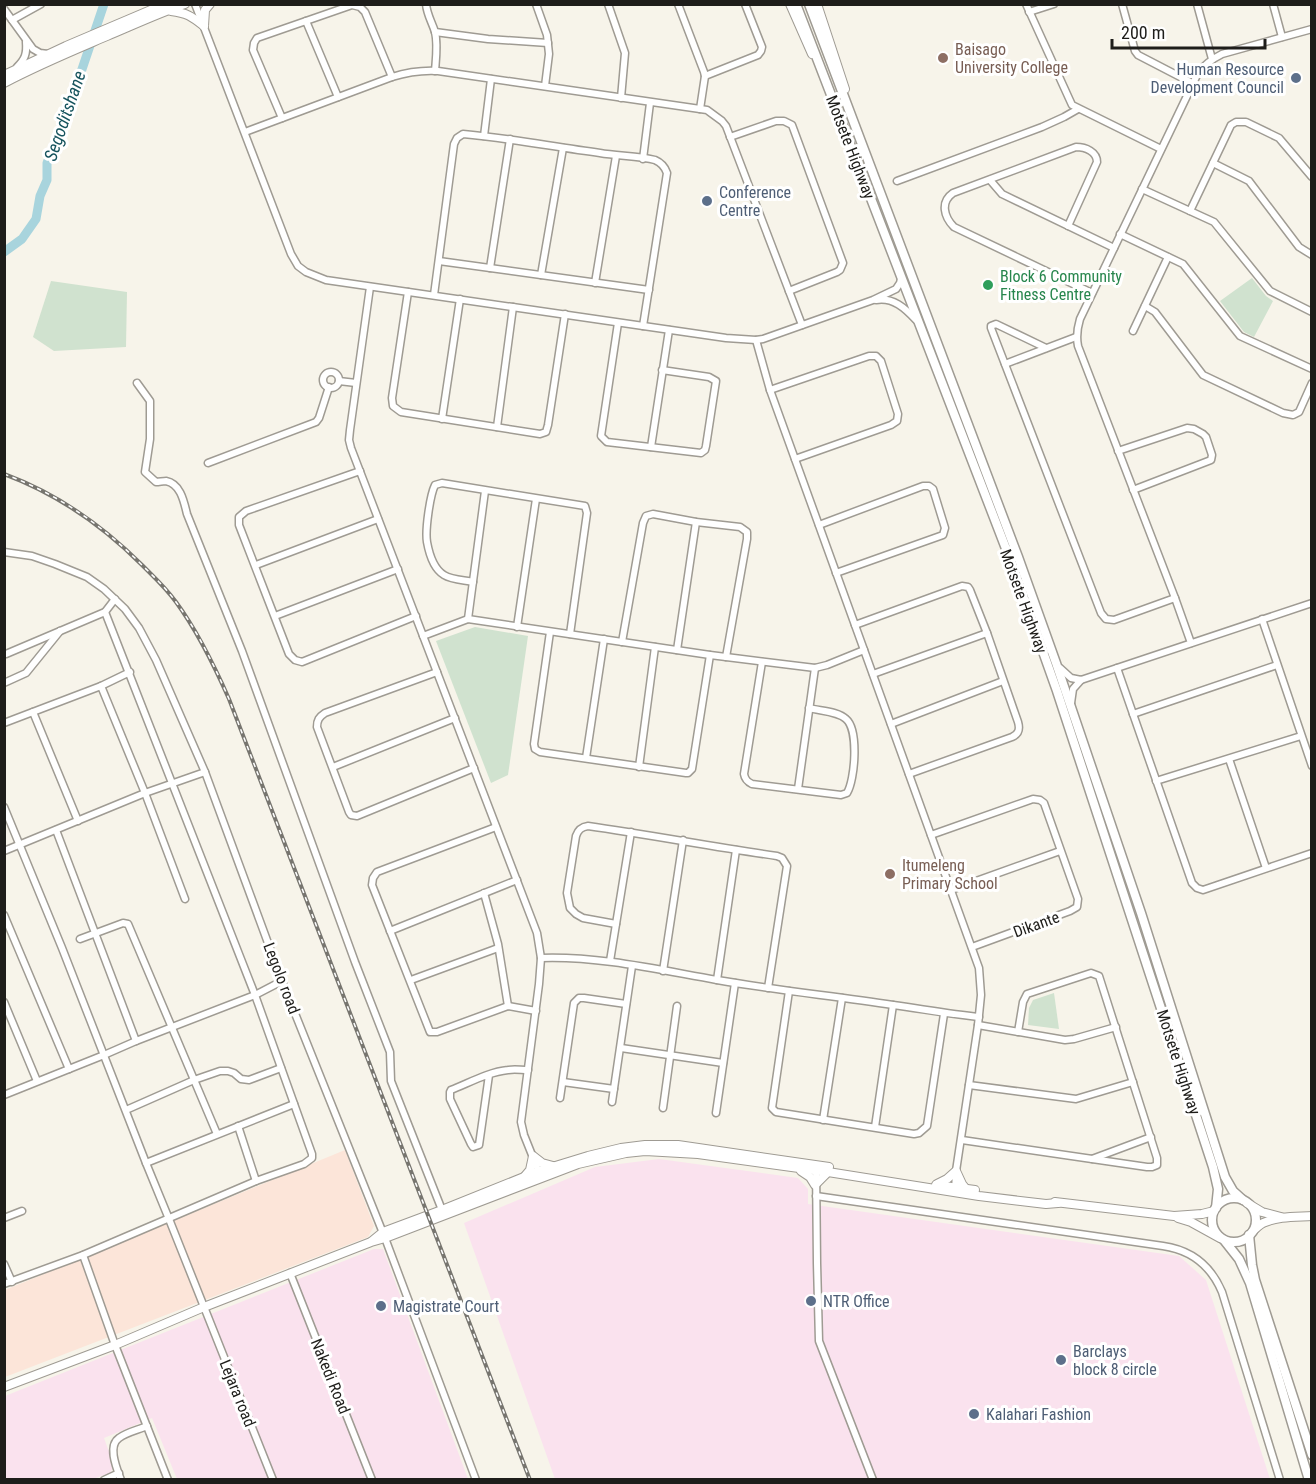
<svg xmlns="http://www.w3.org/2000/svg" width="1316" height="1484" viewBox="0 0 1316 1484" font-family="'Roboto Condensed',sans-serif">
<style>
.commercial{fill:#fce5d9}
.industrial{fill:#fae2ee}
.green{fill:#d0e2cf}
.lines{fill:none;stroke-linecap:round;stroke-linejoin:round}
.river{stroke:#a8d4dd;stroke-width:9}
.minor-casing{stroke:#9f9b93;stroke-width:9}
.major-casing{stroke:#9f9b93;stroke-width:10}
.highway-casing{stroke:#9f9b93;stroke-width:11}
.minor{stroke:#fff;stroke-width:6}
.major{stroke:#fff;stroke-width:8}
.highway{stroke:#fff;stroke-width:8}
.rail-casing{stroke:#77756f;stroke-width:4}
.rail{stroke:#fff;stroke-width:1.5;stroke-dasharray:4.5;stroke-linecap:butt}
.education-dot{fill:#8d6e63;stroke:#fff;stroke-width:2}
.service-dot{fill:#5c6f8a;stroke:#fff;stroke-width:2}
.leisure-dot{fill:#2e9e5b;stroke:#fff;stroke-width:2}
.labels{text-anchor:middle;stroke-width:6;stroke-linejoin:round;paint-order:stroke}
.education-label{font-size:16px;fill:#785e54;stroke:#fff;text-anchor:start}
.service-label{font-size:16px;fill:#4e5e75;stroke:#fff;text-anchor:start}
.street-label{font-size:16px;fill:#1e1d1a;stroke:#fff}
.leisure-label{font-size:16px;fill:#27864d;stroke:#fff;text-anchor:start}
.water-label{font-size:18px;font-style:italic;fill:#17545e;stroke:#fff}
</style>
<rect width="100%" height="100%" fill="#f7f4ea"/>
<polygon class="commercial" points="345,1150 374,1226 368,1237 5,1377 5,1290"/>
<g class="industrial">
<polygon points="659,1159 798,1178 808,1189 808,1204 1179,1256 1206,1280 1270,1479 555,1479 464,1223 595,1167"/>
<polygon points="374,1249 383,1249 468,1479 177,1479 152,1418 104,1438 114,1466 110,1473 93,1479 5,1480 5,1396"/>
</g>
<g class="green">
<polygon points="1252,278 1266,296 1273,301 1254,337 1244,332 1220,301"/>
<polygon points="51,281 127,292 126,347 54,351 33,337"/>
<polygon points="475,627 528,636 508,775 491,783 436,641"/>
<polygon points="1054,993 1059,1029 1028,1025 1029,1008 1033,1000"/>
</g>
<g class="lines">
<polyline class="river" points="4,252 22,239 36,219 40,196 47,180 47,163 76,87 104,4"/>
<g class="minor-casing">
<g id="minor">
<polyline points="195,4 291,254 298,266 306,272 326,280 726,338 756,340 763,339 873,300 896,289 900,283 901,279"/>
<path d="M426 4C427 15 432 22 435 32 438 44 436 58 435 71"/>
<polyline points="536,4 547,35 549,54 545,86"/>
<polyline points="608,4 625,53 621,98"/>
<polyline points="678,4 704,72 705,76 700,109"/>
<polyline points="1026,4 1072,105 1161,149"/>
<polyline points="1122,4 1135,51 1138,55 1192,83"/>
<polyline points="1197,4 1212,59"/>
<polyline points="1273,4 1282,37"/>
<polyline points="4,9 33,49 40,53 48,54"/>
<polyline points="1029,12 1054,4"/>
<polyline points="12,20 41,4"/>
<polyline points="306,21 338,97"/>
<polyline points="435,32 488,39 548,43"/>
<path d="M17 67C25 59 27 54 26 42"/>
<polyline points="705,76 758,55 761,51 762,47 745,4"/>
<polyline points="282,118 253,50 254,43 257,38 352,5 360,7 365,12 392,77"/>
<path d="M245 132 392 77C408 72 421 70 438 71L707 110 722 121 726 126 802 325"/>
<polyline points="484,136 491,79"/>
<polyline points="730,137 776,121 784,121 792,125 843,263 840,270 837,272 789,291"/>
<polyline points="643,159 650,103"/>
<polyline points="1213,163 1249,181 1299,247 1312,255"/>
<polyline points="990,180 1002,194 1114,248"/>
<polyline points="897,181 1042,127 1064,117 1078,109"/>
<polyline points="1142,189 1214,222 1270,291 1312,312"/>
<polyline points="1190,211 1231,125 1236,122 1246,122 1279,138 1312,177"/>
<path d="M1068 226 1097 162C1097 152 1086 147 1076 147L953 193C940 202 944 217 954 227L1092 293"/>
<polyline points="1120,234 1183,264 1240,336 1312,369"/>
<polyline points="439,261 649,290"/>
<polyline points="490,268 510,139"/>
<polyline points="541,275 563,148"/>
<polyline points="595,283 616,156"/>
<polyline points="370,287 350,430 349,440 351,448 537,933 541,958 539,984 521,1122 524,1135 540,1175"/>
<polyline points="408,292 392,398 393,406 401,412 540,434 546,432 548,425 565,314"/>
<path d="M434 295 454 144 457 138 463 134C509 138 554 147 600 153 617 156 640 156 655 160 662 163 665 167 667 173L643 326"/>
<path d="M876 300C893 297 905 308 916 320"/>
<polyline points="1145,306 1155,312 1203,375 1283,413 1293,415 1299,412 1312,383"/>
<polyline points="618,323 601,436 607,442 701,453 705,450 706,446 716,381 709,377 662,370"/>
<polyline points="1133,331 1168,257"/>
<polyline points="756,340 770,390 979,968 981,995 978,1025 956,1171 955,1192"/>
<polyline points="1046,348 996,324 991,326 991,328 1101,613 1106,619 1114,620 1175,598"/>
<polyline points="1005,364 1076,337"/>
<circle cx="331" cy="380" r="8"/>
<polyline points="339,381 356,383"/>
<path d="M137 383 150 401V439L145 472 156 482C159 482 163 481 166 481 181 484 184 502 187 514L242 651 355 962 390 1052 391 1081 442 1210"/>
<polyline points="770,390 869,356 876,356 881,361 898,414 897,421 891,425 795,459"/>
<polyline points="442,419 460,299"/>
<polyline points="497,427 513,307"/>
<polyline points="651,447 669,330"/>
<polyline points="1118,451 1187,428 1194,429 1203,434 1206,437 1212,455 1211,460 1133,490"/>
<polyline points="208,463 316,422 319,418 329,387"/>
<polyline points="360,471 246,511 239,517 239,525 289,654 295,660 302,662 416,616"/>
<polyline points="819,525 923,486 929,486 933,489 945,528 943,535 836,573"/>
<polyline points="4,552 32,556 55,564 87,577 104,589 125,609 139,628 156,660 205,772 282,981 385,1238 476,1480"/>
<polyline points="256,565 378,519"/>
<path d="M473 582C464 580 452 580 444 575 434 569 429 553 427 542 425 530 430 495 435 485L442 483 585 506 587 513 570 634"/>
<polyline points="275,616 398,569"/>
<polyline points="468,619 485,491"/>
<polyline points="1262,619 1312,766"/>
<path d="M855 625 962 586 968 587 970 590 987 633 1018 722C1020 729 1019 734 1012 737L909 774"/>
<polyline points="517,627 536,499"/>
<polyline points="550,632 534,744 535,749 540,752 686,773 688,773 692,769 710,655"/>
<polyline points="423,636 468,619 710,655 815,668 827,665 864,650"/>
<polyline points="622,642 643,523 646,516 653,514 696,522 740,527 747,532 747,539 726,657"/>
<path d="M1191 643 1175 598 1078 346C1076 336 1077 329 1080 319L1198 73C1205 64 1212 59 1222 54L1312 29"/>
<polyline points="677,650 696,522"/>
<polyline points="6,654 105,612 115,599"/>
<path d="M762 662 744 774C745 780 748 782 752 784L841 795 847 793C855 780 859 730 846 719 838 711 820 711 809 708"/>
<polyline points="1060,668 1071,678 1081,680 1312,603"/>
<polyline points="1117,668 1192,883 1197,888 1203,890 1312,853"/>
<path d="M437 672 325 713C319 717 317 720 317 727L349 812 351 815 357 816 474 768"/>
<polyline points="873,674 987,633"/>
<polyline points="4,683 26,673 60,631"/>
<polyline points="101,686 145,793 185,899"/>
<polyline points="1071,703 1073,689 1081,680"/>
<polyline points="33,712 78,821"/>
<polyline points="1133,714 1277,665"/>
<polyline points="4,723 101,686 130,672"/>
<polyline points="891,724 1003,681"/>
<polyline points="586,758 604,639"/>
<polyline points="1229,759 1266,868"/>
<polyline points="333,767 455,718"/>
<polyline points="639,767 655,647"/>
<polyline points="1156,781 1301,736"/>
<polyline points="798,789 815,668"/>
<polyline points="4,807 62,948 146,1163 169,1219 273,1480"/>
<polyline points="496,827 377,872 373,878 372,885 430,1032 437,1032 508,1006 536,1011"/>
<polyline points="56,830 136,1041"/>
<polyline points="931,835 1033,799 1040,800 1044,803 1078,899 1077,907 1070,911 972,947"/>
<polyline points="4,851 145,793 205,772"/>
<polyline points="951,890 1060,851"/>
<polyline points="484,893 498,944 508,1006"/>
<polyline points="4,915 69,1069"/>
<path d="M616 924 583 918 576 914 570 908 567 893 576 836C578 830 581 827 588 826 651 835 714 847 777 856L782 858 787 866 768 988"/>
<polyline points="390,931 517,880"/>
<polyline points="80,939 123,923 128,924 217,1134"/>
<path d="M541 958C600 956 659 970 717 980 775 990 834 996 893 1005 922 1009 950 1014 979 1017"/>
<polyline points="610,961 631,832"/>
<polyline points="663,971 683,840"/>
<polyline points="411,980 498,948"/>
<polyline points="717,980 736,850"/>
<polyline points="789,991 772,1108 776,1112 914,1134 919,1133 927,1126 944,1014"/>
<polyline points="4,1002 37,1081"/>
<polyline points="978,1025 1065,1040 1074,1039 1116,1027"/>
<polyline points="621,1048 723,1063"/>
<path d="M489 1075 479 1145 473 1147 471 1144 450 1099V1092L451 1090C469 1083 488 1072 508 1070 514 1069 521 1070 528 1070"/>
<polyline points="563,1082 614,1089"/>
<polyline points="969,1085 1076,1099 1133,1082"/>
<polyline points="4,1095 104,1055 136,1041 255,995 282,981"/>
<polyline points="560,1098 574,1003 579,998 584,998 626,1004"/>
<polyline points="612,1102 632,966"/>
<polyline points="663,1108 677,1006"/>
<polyline points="126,1110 194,1080 220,1071 228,1071 234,1073 241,1079 249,1080 281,1068"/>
<polyline points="716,1113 735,983"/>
<polyline points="823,1120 842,998"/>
<polyline points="238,1126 256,1181"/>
<polyline points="875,1127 893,1005"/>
<polyline points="962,1140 1147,1167 1152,1167 1157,1165 1157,1158 1099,976 1091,973 1027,994 1023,1002 1018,1032"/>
<polyline points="1092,1159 1151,1137"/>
<polyline points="146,1163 294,1104"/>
<polyline points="816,1166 817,1263 819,1341 873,1480"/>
<path d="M816 1196 1163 1246C1191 1250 1211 1266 1222 1292L1280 1480"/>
<polyline points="4,1218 22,1211"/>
<polyline points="83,1255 115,1345 168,1480"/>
<polyline points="4,1264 12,1282"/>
<polyline points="290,1273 372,1480"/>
<polyline points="4,1284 83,1255 256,1181 304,1164 312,1158 312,1154 255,995 105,612"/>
<polyline points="104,1480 119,1473"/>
<path d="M121 1480C117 1469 107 1446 119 1438 127 1432 138 1430 147 1426"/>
</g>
</g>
<g class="major-casing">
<g id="major">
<polyline points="790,4 812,54"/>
<polyline points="817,4 845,89"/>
<path d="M171 11C187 13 191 16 204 26"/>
<polyline points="204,26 205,10 210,4"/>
<polyline points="4,75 66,46 165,4"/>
<path d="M4 83C38 65 72 51 107 36 133 25 159 13 185 4"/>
<polyline points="801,1171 810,1177 815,1185 828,1172"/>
<polyline points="525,1176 530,1170 533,1156 542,1163 553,1166"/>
<polyline points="937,1184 947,1179 956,1171 962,1184 966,1189"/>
<polyline points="936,1185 975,1190"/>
<polyline points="1055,1202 1174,1216 1202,1214 1214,1211"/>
<polyline points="1247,1203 1262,1212 1281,1217"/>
<polyline points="1178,1218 1191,1222 1220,1238"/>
<path d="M1252 1232C1256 1228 1259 1225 1263 1223 1278 1216 1296 1217 1312 1216"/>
<polyline points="372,1241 383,1232 442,1210 539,1171 588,1156 621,1148 645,1145 678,1145 829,1167"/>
<polyline points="4,1387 115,1345 204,1307 371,1242 385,1238 578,1164 626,1153 645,1151 698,1154 828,1172 979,1196 1046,1204 1058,1203"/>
</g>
</g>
<g class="highway-casing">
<g id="highway">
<polyline points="796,4 1010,559 1057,691 1213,1167 1218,1189 1216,1208"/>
<polyline points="809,4 1018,557 1056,663 1141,913 1225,1177 1233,1191 1243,1200"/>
<circle cx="1234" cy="1220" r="22"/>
<polyline points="1249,1235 1252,1265 1255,1280 1312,1455"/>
<polyline points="1224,1240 1239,1259 1250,1283 1309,1480"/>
</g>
</g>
<use href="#minor" class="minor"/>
<use href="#major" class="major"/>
<use href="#highway" class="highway"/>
<g class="rail-casing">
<path id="rail" d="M4 474C58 494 102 525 142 565 154 577 166 588 176 602 198 632 214 665 229 699L530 1480"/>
</g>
<use href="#rail" class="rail"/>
</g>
<g class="education-dot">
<circle cx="943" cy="58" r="6"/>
<circle cx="890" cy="874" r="6"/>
</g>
<g class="service-dot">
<circle cx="1296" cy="78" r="6"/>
<circle cx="707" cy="201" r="6"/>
<circle cx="811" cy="1301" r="6"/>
<circle cx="381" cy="1306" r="6"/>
<circle cx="1061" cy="1360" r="6"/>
<circle cx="974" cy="1414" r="6"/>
</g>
<circle class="leisure-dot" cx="988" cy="285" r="6"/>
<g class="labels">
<g class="education-label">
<text x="955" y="55">Baisago<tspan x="955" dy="18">University College</tspan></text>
<text x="902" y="871">Itumeleng<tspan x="902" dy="18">Primary School</tspan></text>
</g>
<g class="service-label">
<text x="1284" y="75" text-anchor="end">Human Resource<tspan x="1284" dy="18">Development Council</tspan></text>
<text x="719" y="198">Conference<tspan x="719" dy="18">Centre</tspan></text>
<text x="823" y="1307">NTR Office</text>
<text x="393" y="1312">Magistrate Court</text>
<text x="1073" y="1357">Barclays<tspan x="1073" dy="18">block 8 circle</tspan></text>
<text x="986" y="1420">Kalahari Fashion</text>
</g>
<g class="street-label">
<text transform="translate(851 147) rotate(69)" y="6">Motsete Highway</text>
<text transform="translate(1024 601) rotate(70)" y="6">Motsete Highway</text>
<text transform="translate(1036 924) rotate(-20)" y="6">Dikante</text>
<text transform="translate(282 978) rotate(69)" y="6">Legolo road</text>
<text transform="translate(1179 1062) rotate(72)" y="6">Motsete Highway</text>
<text transform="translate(331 1376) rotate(68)" y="6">Nakedi Road</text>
<text transform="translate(238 1393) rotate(68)" y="6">Lejara road</text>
</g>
<g class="leisure-label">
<text x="1000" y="282">Block 6 Community<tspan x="1000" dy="18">Fitness Centre</tspan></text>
</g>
<g class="water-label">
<text transform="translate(65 116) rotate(-71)" y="6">Segoditshane</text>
</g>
</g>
<rect width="1316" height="1484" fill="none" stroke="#1e1d1a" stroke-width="12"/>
<path d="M1112 39v9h153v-9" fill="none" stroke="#1e1d1a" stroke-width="3"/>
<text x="1121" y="39" font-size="18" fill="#1e1d1a" stroke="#ffffff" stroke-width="4.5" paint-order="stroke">200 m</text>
</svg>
